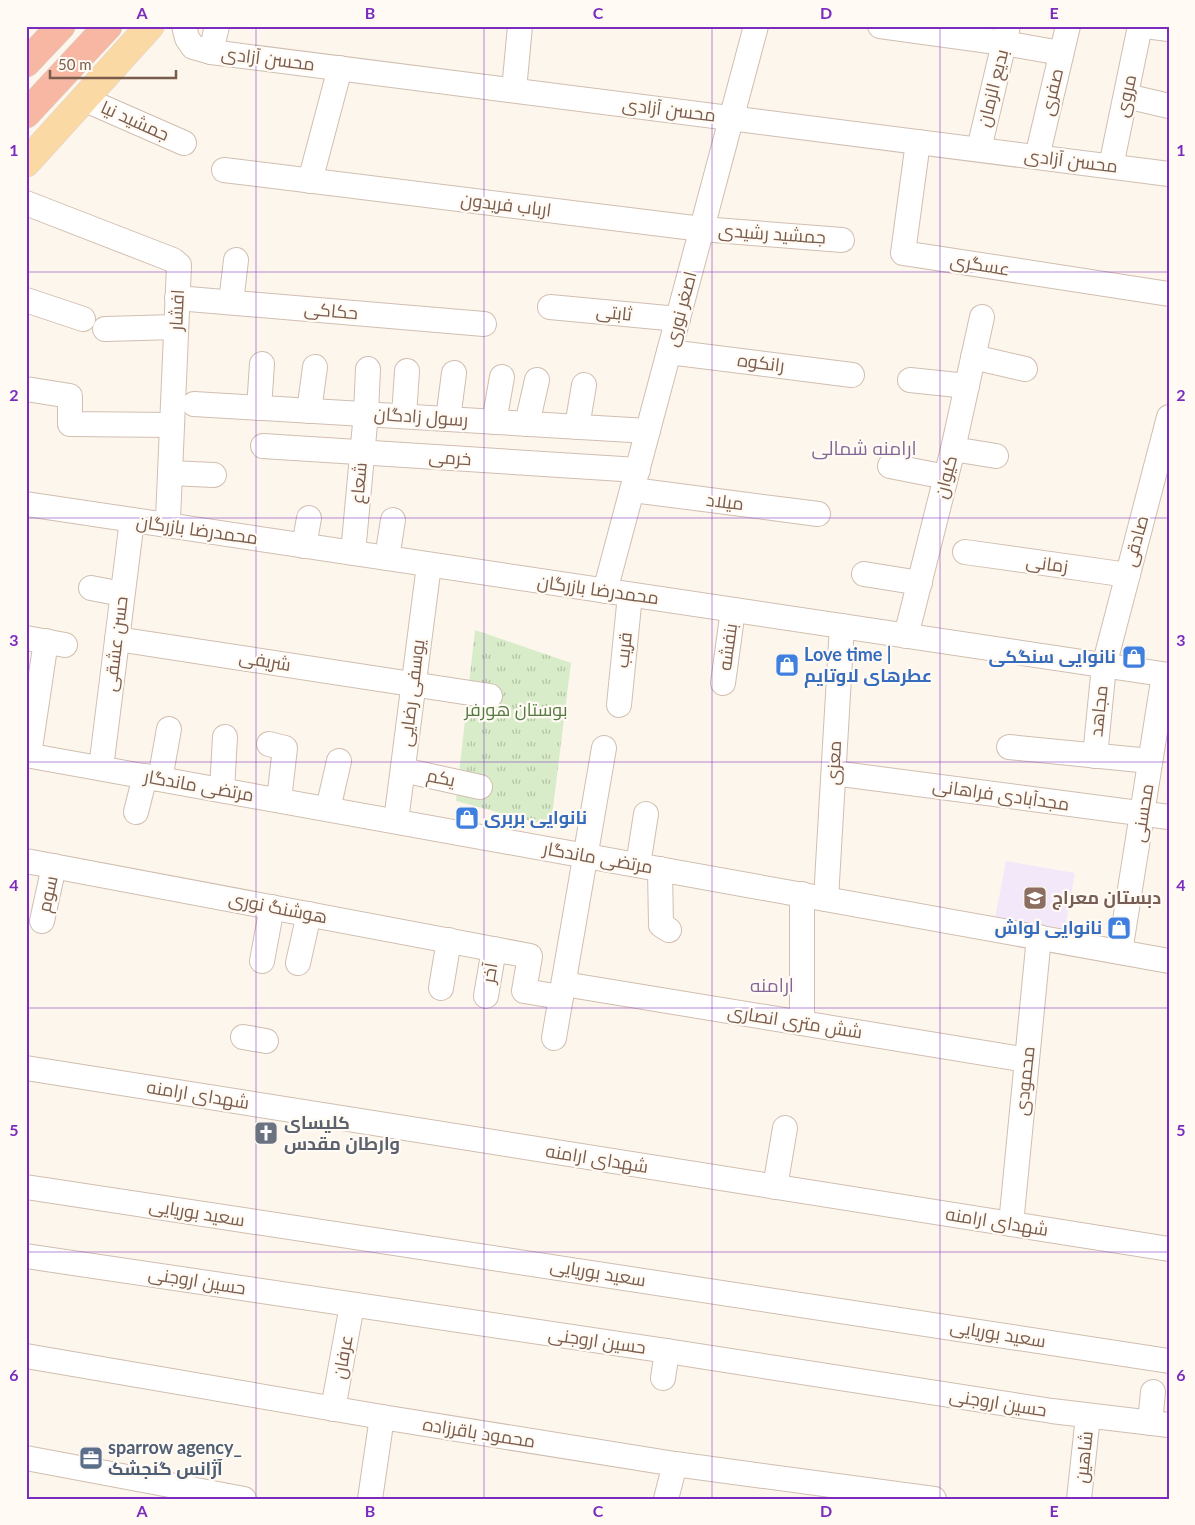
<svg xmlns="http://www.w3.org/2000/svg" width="1195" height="1525" viewBox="0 0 1195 1525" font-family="Lato,Cairo,sans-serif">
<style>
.education{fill:#f3e8fa}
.grass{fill:url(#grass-tufts)}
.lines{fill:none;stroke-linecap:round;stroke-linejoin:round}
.minor-casing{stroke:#d1beb0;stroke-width:26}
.major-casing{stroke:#dad1cd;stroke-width:29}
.highway-casing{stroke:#dad1cd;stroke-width:29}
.minor{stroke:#fff;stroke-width:24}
.major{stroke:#fbd9a5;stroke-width:28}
.highway{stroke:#f7b7a3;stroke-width:28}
.grid{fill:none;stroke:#7b2cbf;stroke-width:1;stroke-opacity:0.55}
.labels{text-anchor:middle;stroke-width:4.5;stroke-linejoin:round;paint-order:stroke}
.street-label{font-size:18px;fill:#7a5c4d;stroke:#fffaf3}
.shop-label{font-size:18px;font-weight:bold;fill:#366cbe;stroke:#fffaf3;text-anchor:start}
.park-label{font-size:18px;fill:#537a41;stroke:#fffaf3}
.education-label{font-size:18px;font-weight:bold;fill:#785e54;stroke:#fffaf3;text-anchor:start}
.worship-label{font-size:18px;font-weight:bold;fill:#5b616d;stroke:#fffaf3;text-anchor:start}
.service-label{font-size:18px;font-weight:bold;fill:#4e5e75;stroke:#fffaf3;text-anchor:start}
.neighbourhood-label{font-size:19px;fill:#846695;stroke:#fffaf3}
.neatline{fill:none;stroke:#7b2cbf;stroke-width:2}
.grid-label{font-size:16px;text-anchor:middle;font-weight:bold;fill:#7b2cbf}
</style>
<defs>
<pattern id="grass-tufts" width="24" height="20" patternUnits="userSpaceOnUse" patternTransform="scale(1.25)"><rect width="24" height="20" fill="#d8ecc9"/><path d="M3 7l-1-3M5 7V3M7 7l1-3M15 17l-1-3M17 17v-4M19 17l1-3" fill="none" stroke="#b4c2a5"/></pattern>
</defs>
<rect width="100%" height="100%" fill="#fdf6ec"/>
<polygon class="education" points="1006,861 1075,873 1064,935 994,923"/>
<polygon class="grass" points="475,630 571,663 552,816 542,824 456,801"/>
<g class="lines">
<g class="minor-casing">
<g id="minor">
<polyline points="184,26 187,38 193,47 211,52 1169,174"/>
<polyline points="880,26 1004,43 1061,53"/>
<polyline points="1145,26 1169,29"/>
<polyline points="211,52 217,26"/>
<polyline points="514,90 520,26"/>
<polyline points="1126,96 1169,106"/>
<polyline points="86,100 184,143"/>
<polyline points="918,142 903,253 1169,294"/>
<polyline points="979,149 1008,26"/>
<polyline points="1037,157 1068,26"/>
<polyline points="1111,166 1140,26"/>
<polyline points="224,170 702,229 842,240"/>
<polyline points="310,181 340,68"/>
<polyline points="26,203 173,260 179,265 168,519"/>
<polyline points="177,298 484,324"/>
<polyline points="26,300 83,319"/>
<polyline points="231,302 236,260"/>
<polyline points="550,307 678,319"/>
<polyline points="105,329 176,327"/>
<polyline points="669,352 852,375"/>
<polyline points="973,357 1025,369"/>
<polyline points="910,380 967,386"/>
<polyline points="26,389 70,396 70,424 172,425"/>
<polyline points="194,404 648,431"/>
<polyline points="259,408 262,364"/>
<polyline points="309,411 315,367"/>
<polyline points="404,416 407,371"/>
<polyline points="448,419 454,373"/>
<polyline points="494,422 502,377"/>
<polyline points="527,424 537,380"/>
<polyline points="577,427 584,385"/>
<polyline points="263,446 638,470"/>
<polyline points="953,449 996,456"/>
<polyline points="890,466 946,477"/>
<polyline points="170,473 214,475"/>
<polyline points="633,490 818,514"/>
<polyline points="26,504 1169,675"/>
<polyline points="304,546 309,518"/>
<polyline points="965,552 1128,575"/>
<polyline points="353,553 366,413 368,369"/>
<polyline points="387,558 393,520"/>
<polyline points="864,574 920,583"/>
<polyline points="91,588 122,594"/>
<polyline points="605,591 756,26"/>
<polyline points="906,636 953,449 982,317"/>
<polyline points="26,638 65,645"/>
<polyline points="117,639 490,696"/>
<polyline points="723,683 733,610"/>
<polyline points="619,705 630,595"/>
<polyline points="269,744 285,748 279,800"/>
<polyline points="1009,747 1140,760"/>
<polyline points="26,755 1169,961"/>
<polyline points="29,755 46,641"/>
<polyline points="1095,756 1104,666 1169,417"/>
<polyline points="101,768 132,520"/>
<polyline points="403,770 480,787"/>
<polyline points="834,773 1169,817"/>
<polyline points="160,779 169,729"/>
<polyline points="222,790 225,737"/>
<polyline points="328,809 339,761"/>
<polyline points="136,812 145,776"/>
<polyline points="396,821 429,565"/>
<polyline points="26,861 530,956 524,991 561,997 604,748"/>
<polyline points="638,865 646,814"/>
<polyline points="660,869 661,925 669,930"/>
<polyline points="826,899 842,626"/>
<polyline points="42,921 54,866"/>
<polyline points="1120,952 1164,675"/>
<polyline points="262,961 272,907"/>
<polyline points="298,963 309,914"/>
<polyline points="564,984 1027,1060"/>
<polyline points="441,988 449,940"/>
<polyline points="486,996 494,949"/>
<polyline points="802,1023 802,894"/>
<polyline points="243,1037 266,1041"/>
<polyline points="554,1038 561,997"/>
<polyline points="26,1068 1169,1249"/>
<polyline points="26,1187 1169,1361"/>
<polyline points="775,1187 785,1128"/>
<polyline points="1011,1224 1039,937"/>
<polyline points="26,1256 667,1351 1052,1411 1169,1425"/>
<polyline points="26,1356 382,1417 675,1464 934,1499"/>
<polyline points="663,1378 667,1351"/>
<polyline points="333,1409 352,1305"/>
<polyline points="1150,1423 1153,1392"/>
<polyline points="26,1458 244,1499"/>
<polyline points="370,1499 382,1417"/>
<polyline points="666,1499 675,1464"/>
<polyline points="1079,1499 1088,1416"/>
</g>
</g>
<g class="major-casing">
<polyline id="major" points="26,163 150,26"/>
</g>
<g class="highway-casing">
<g id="highway">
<polyline points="26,63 61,26"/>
<polyline points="26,114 108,26"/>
</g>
</g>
<use href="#minor" class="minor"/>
<use href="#major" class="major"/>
<use href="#highway" class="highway"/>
</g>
<path class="grid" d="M256 26V1499M484 26V1499M712 26V1499M940 26V1499M26 272H1169M26 518H1169M26 762H1169M26 1008H1169M26 1252H1169"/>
<defs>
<g id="shop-square" transform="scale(1.25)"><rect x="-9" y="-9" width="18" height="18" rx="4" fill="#3f7fe0" stroke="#fffaf3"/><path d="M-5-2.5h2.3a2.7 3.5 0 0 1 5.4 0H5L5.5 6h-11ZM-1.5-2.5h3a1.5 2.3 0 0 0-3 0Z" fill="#fff"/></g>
<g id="school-square" transform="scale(1.25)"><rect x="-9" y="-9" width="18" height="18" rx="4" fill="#8d6e63" stroke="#fffaf3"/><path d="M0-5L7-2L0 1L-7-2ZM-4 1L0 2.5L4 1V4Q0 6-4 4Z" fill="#fff"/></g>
<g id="church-square" transform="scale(1.25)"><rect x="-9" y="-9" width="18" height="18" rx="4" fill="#6b7280" stroke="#fffaf3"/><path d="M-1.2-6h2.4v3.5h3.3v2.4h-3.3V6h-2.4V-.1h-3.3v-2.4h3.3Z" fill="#fff"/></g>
<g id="office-square" transform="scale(1.25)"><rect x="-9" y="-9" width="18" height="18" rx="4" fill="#5c6f8a" stroke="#fffaf3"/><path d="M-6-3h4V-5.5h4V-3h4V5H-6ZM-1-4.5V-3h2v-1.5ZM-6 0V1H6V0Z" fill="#fff"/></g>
</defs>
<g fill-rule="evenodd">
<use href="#shop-square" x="1134" y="657"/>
<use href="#shop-square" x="787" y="665"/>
<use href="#shop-square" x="467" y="818"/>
<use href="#school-square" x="1035" y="898"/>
<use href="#shop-square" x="1119" y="928"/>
<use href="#church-square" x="266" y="1133"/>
<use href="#office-square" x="91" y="1458"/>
</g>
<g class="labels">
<g class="street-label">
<text transform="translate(268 59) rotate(7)" y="6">محسن آزادی</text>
<text transform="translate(993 88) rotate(-76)" y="6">بدیع الزمان</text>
<text transform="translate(1052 92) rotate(-77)" y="6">صفری</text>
<text transform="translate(1126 96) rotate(-78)" y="6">مروی</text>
<text transform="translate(669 110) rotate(7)" y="6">محسن آزادی</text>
<text transform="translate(135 121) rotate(24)" y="6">جمشید نیا</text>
<text transform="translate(1071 161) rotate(7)" y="6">محسن آزادی</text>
<text transform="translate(506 205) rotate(7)" y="6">ارباب فریدون</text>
<text transform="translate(772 234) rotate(4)" y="6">جمشید رشیدی</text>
<text transform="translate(980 265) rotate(9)" y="6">عسگری</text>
<text transform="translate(681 309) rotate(-75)" y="6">اصغر نوری</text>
<text transform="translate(177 310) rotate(-87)" y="6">افشار</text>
<text transform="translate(331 311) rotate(5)" y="6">حکاکی</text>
<text transform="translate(614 313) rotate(6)" y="6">ثابتی</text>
<text transform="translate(761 363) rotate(7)" y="6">رانکوه</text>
<text transform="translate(421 417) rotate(4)" y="6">رسول زادگان</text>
<text transform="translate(450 458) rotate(4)" y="6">خرمی</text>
<text transform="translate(946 477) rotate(-76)" y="6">کیوان</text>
<text transform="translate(359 483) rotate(-85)" y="6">شعاع</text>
<text transform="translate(725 502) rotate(7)" y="6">میلاد</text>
<text transform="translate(197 530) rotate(8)" y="6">محمدرضا بازرگان</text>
<text transform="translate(1136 541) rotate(-75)" y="6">صادقی</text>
<text transform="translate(1047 564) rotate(8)" y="6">زمانی</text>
<text transform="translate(598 590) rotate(8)" y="6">محمدرضا بازرگان</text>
<text transform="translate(116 644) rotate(-83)" y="6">حسن عشقی</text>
<text transform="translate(728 647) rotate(-82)" y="6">بنفشه</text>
<text transform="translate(624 650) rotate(-84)" y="6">قریب</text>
<text transform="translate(265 661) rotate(9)" y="6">شریفی</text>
<text transform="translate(412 693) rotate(-83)" y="6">یوسفی رضایی</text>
<text transform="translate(1099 711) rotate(-84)" y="6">مجاهد</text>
<text transform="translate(834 763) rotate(-87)" y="6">معزی</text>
<text transform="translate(441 778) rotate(12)" y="6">یکم</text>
<text transform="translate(199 786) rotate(10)" y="6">مرتضی ماندگار</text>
<text transform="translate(1001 795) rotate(8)" y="6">مجدآبادی فراهانی</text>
<text transform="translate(1143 813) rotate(-81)" y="6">محسنی</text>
<text transform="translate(598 858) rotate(10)" y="6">مرتضی ماندگار</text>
<text transform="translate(48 894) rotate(-77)" y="6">سوم</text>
<text transform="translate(278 908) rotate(11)" y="6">هوشنگ نوری</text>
<text transform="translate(490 973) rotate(-80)" y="6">آخر</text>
<text transform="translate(795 1022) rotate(9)" y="6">شش متری انصاری</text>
<text transform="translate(1025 1081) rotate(-84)" y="6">محمودی</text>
<text transform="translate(198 1095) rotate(9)" y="6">شهدای ارامنه</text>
<text transform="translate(597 1159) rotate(9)" y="6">شهدای ارامنه</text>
<text transform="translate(197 1213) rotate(9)" y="6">سعید بوریایی</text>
<text transform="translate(997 1222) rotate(9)" y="6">شهدای ارامنه</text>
<text transform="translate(598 1273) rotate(9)" y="6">سعید بوریایی</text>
<text transform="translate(197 1281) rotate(9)" y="6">حسین اروجنی</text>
<text transform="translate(998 1334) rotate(9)" y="6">سعید بوریایی</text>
<text transform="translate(597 1341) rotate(8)" y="6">حسین اروجنی</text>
<text transform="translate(343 1357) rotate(-80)" y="6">عرفان</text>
<text transform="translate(998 1403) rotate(9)" y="6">حسین اروجنی</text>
<text transform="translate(479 1433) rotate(9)" y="6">محمود باقرزاده</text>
<text transform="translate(1084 1457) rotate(-84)" y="6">شاهین</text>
</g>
<g class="shop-label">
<text x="804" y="661">Love time |<tspan x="804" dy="21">عطرهای لاوتایم</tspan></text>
<text x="1116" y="663" text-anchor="end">نانوایی سنگکی</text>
<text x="484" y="824">نانوایی بربری</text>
<text x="1102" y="934" text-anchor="end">نانوایی لواش</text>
</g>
<g class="park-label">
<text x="516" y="716">بوستان هورفر</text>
</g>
<g class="education-label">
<text x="1052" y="904">دبستان معراج</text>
</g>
<g class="worship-label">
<text x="284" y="1129">کلیسای<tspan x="284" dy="21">وارطان مقدس</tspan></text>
</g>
<g class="service-label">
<text x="108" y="1454">sparrow agency_<tspan x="108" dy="21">آژانس گنجشک</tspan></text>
</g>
<g class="neighbourhood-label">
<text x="864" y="455">ارامنه شمالی</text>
<text x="772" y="992">ارامنه</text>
</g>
</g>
<rect width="1195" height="1525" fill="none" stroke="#fffaf3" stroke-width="55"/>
<path d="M50 70v8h126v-8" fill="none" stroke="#7a5c4d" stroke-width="2.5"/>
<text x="58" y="70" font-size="15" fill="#7a5c4d" stroke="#fffaf3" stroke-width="4" paint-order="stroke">50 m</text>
<rect x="28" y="28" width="1140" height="1470" class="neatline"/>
<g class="grid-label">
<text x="142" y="19">A</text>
<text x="370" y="19">B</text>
<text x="598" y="19">C</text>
<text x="826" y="19">D</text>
<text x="1054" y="19">E</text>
<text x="14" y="156">1</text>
<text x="1181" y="156">1</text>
<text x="14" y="401">2</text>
<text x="1181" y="401">2</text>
<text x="14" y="646">3</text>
<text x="1181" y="646">3</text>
<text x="14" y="891">4</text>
<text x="1181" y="891">4</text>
<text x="14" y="1136">5</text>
<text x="1181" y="1136">5</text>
<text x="14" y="1381">6</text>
<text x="1181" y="1381">6</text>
<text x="142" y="1517">A</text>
<text x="370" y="1517">B</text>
<text x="598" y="1517">C</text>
<text x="826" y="1517">D</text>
<text x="1054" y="1517">E</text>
</g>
</svg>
